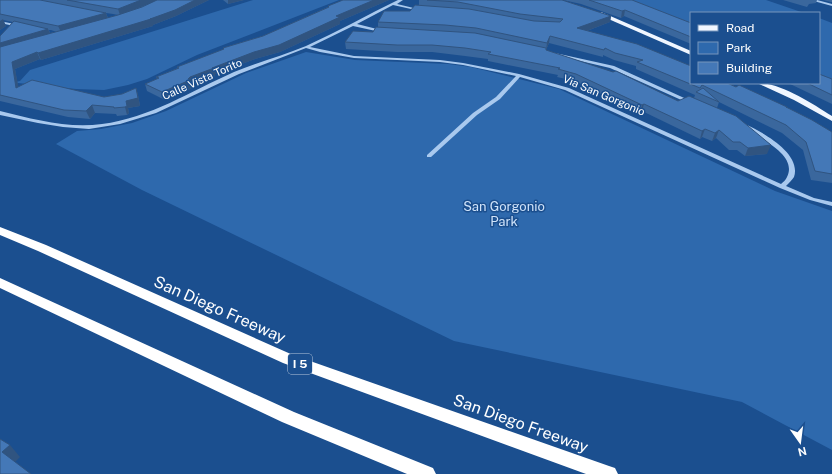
<svg xmlns="http://www.w3.org/2000/svg" width="832" height="474" viewBox="0 0 832 474" font-family="'Public Sans',sans-serif">
<style>
.green{fill:#2e69ad}
.lines{fill:none;stroke-linecap:round;stroke-linejoin:round}
.minor{fill:#a9c9ee;fill-rule:evenodd}
.major{fill:#f0f6ff;fill-rule:evenodd}
.highway{fill:#fff;fill-rule:evenodd}
.wall{fill:#3a679d;fill-rule:evenodd}
.shaded-wall{fill:#305480}
.building{fill:#4478b7;stroke:#305480}
.labels{text-anchor:middle;stroke-width:3;stroke-linejoin:round;paint-order:stroke}
.far-street-label{font-size:11px;fill:#fff;stroke:#1b4f8f}
.shield{fill:#1b4f8f;stroke:#bbcadd;stroke-width:1}
.shield-label{font-size:12px;font-weight:bold;fill:#fff}
.park-label{font-size:13px;fill:#cfe3fa;stroke:#1b4f8f}
.near-street-label{font-size:16px;fill:#fff;stroke:#1b4f8f}
</style>
<rect width="100%" height="100%" fill="#1b4f8f"/>
<g class="green">
<polygon points="253,0 339,0 197,55 147,79 128,85 104,90 76,89 18,83 0,87 0,85 20,81 30,70"/>
<polygon points="620,0 766,0 804,13 691,13 691,27"/>
<polygon points="819,18 832,23 832,81 819,75"/>
<polygon points="306,52 355,60 448,64 471,67 559,89 775,191 832,211 832,450 742,402 454,341 142,190 56,144 77,131 101,129 132,123 166,111 246,73"/>
</g>
<g class="lines">
<g class="minor">
<path d="M398 0H403L397 4 422 10 420 11 393 5 357 24 385 31V33L353 26 310 47 354 56 440 60 463 63 519 74 569 88 781 184C783 182 786 180 787 177 799 153 753 136 740 125L743 123 745 124C762 132 802 153 794 177 792 180 789 183 786 186L814 198 832 202V206L810 200 780 188 565 90 520 77 500 99 477 115 431 157H427V155L473 113 496 97 516 76 463 65 440 62 354 58 320 52 306 48 239 74 156 113 120 124 89 129 63 127 38 123 0 115V111C33 119 68 129 102 124 150 118 191 91 234 72 258 62 282 56 306 46 337 32 367 15 398 0Z"/>
<polygon points="810,0 817,0 832,4 832,6"/>
<polygon points="0,21 19,25 21,26 19,27 0,23"/>
<polygon points="555,53 614,66 693,102 690,104 688,103 610,68 555,55"/>
</g>
<g class="major">
<polygon points="597,12 601,12 691,51 691,55 597,14"/>
<path d="M757 83C782 83 811 103 832 116V121L794 100Z"/>
</g>
<g class="highway">
<polygon points="0,227 46,245 293,355 609,466 615,468 618,474 586,474 283,363 38,251 0,235"/>
<polygon points="0,278 294,412 433,468 436,474 407,474 282,422 0,288"/>
</g>
</g>
<g class="wall">
<path d="M0 0H209L176 16 153 25V26L41 60 40 59 15 69 18 87 104 97 122 94 136 88 138 95 140 106 128 108 129 113 127 115 117 116 116 114 95 113 90 119 68 117 0 101V43L13 22 3 20 6 26 0 30ZM106 13 113 14 118 15 108 18ZM49 30H51L57 32 50 33Z"/>
<polygon points="223,0 244,0 228,4"/>
<polygon points="343,0 389,0 340,21 340,24 280,52 255,59 215,74 215,76 192,85 191,86 192,88 165,100 147,91 145,84 157,79 156,77 178,68 177,67 223,50 223,48 263,36 328,7 328,6"/>
<path d="M419 0H562L611 16 610 22 587 31 691 83H727L787 108 832 132V183L811 180 803 150 782 133 719 102 717 108 767 154 745 156 737 150H729L716 138 712 141 702 137 700 139 642 111 640 113 575 81 557 77 558 75 488 61V59L465 56 432 52H397L346 49 345 42 373 32 378 27V22L410 11 419 5ZM549 43 603 57V55L614 60 636 66V69L695 95 694 98 678 101 546 50Z"/>
<polygon points="563,0 632,0 691,23 691,44 624,16 621,18 581,4"/>
<polygon points="783,0 817,0 816,3 809,4 807,7"/>
<polygon points="823,0 832,0 832,2 831,2"/>
<polygon points="832,79 832,104 788,83 819,83"/>
</g>
<g class="shaded-wall">
<polygon points="141,0 159,0 120,15 118,9"/>
<polygon points="195,0 209,0 176,16 153,25 153,26 41,60 38,53 150,19"/>
<polygon points="228,0 244,0 228,4"/>
<polygon points="374,0 389,0 340,21 340,24 280,52 255,59 215,74 215,76 192,85 191,86 192,88 165,100 162,92 188,79 190,77 212,68"/>
<polygon points="625,10 624,16 621,18 622,11"/>
<polygon points="106,13 108,19 61,32 58,26"/>
<polygon points="611,16 610,22 576,35 577,28"/>
<polygon points="3,19 6,26 0,30 0,21"/>
<polygon points="48,29 51,35 0,50 0,43"/>
<polygon points="550,36 549,43 546,50 547,43"/>
<polygon points="37,52 40,59 15,69 20,95 16,88 12,62"/>
<polygon points="136,88 138,95 140,106 128,108 129,113 127,115 125,107 126,101"/>
<polygon points="644,104 642,111 640,113 642,105"/>
<polygon points="92,105 95,113 90,119 86,111"/>
<polygon points="705,129 702,137 700,139 702,131"/>
<polygon points="719,130 716,138 712,141 715,133"/>
<polygon points="771,145 767,154 745,156 748,148"/>
<polygon points="10,445 20,457 13,464 2,452"/>
</g>
<g class="building">
<polygon points="0,0 40,0 106,13 58,26 0,14"/>
<polygon points="67,0 141,0 118,9"/>
<polygon points="157,0 195,0 175,10 150,19 151,19 38,53 37,52 12,62 16,88 32,80 104,97 122,94 136,88 138,98 126,101 127,106 125,107 114,108 114,107 92,105 86,111 64,110 0,95 0,47 118,15 142,7"/>
<polygon points="343,0 374,0 336,16 340,17 279,45 254,52 212,68 214,68 190,77 188,79 190,80 162,92 145,84 159,78 156,77 179,68 177,67 224,49 223,48 263,36 329,7 328,6"/>
<polygon points="427,0 562,0 611,16 577,28 637,44 691,66 691,83 727,83 736,87 739,85 787,107 786,107 812,120 832,132 832,174 815,171 806,142 786,125 702,85 700,88 637,62 643,60 615,53 605,48 604,50 550,36 547,43 476,28 445,25 378,22 384,11 410,11 415,5 469,9 534,21 560,22 563,19 520,14 458,2"/>
<polygon points="589,0 632,0 691,23 691,37 625,10 622,11"/>
<polygon points="14,21 48,29 0,43 0,36"/>
<polygon points="376,27 475,33 546,48 546,50 613,72 616,71 678,101 689,96 736,116 771,145 748,148 740,142 733,142 719,130 715,133 705,129 702,131 644,104 642,105 576,74 558,69 560,68 488,54 491,52 465,48 432,45 397,45 345,42 353,31 373,32"/>
<polygon points="819,74 832,79 832,95 807,83 819,83"/>
<polygon points="703,88 719,102 696,92"/>
<polygon points="0,439 10,445 2,452 31,474 0,474"/>
</g>
<g class="labels">
<g class="far-street-label">
<text transform="translate(202 79) rotate(-24)" y="4">Calle Vista Torito</text>
<text transform="translate(604 95) rotate(23)" y="4">Via San Gorgonio</text>
</g>
<rect class="shield" x="288" y="354" width="24" height="20" rx="3"/>
<g class="shield-label">
<text x="300" y="368">I 5</text>
</g>
<g class="park-label">
<text x="504" y="211">San Gorgonio<tspan x="504" dy="15">Park</tspan></text>
</g>
<g class="near-street-label">
<text transform="translate(220 309) rotate(24)" y="6">San Diego Freeway</text>
<text transform="translate(521 423) rotate(20)" y="6">San Diego Freeway</text>
</g>
</g>
<rect x="690" y="12" width="130" height="72" fill="#1b4f8f" stroke="#7695bc"/>
<rect x="698" y="25" width="20" height="6" fill="#f0f6ff" stroke="#7695bc"/>
<text x="726" y="32" font-size="12" fill="#ffffff">Road</text>
<rect x="698" y="42" width="20" height="12" fill="#2e69ad" stroke="#7695bc"/>
<text x="726" y="52" font-size="12" fill="#ffffff">Park</text>
<rect x="698" y="62" width="20" height="12" fill="#4478b7" stroke="#7695bc"/>
<text x="726" y="72" font-size="12" fill="#ffffff">Building</text>
<g transform="translate(800 442) rotate(166)" stroke="#1b4f8f" stroke-width="3" paint-order="stroke">
<path d="M0-3L7 15L0 10L-7 15Z" fill="#ffffff"/>
<text y="-6" font-size="11" font-weight="bold" text-anchor="middle" fill="#ffffff">N</text>
</g>
</svg>
